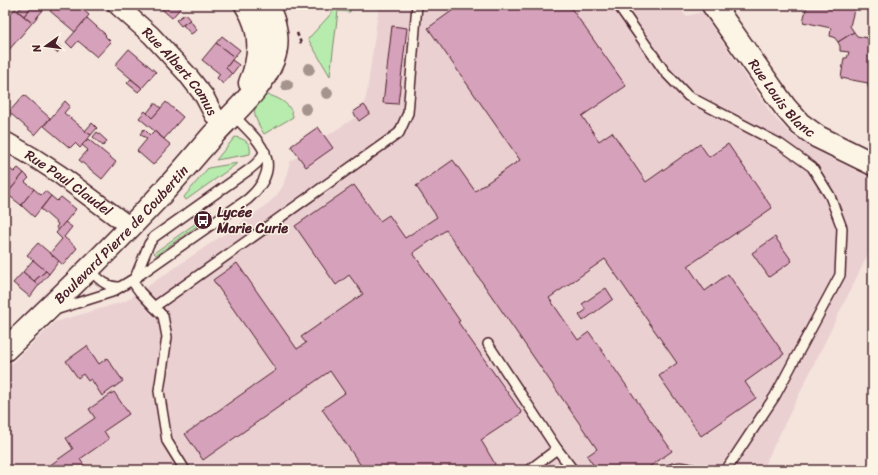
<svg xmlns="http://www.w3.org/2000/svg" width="878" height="475" viewBox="0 0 878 475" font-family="Sriracha,sans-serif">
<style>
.built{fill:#ebd0d2}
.green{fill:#b7ecae;stroke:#80866c}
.building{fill:#d6a1ba;stroke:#4a1f2b}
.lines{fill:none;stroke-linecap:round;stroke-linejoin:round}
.service-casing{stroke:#4a1f2b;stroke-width:12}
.minor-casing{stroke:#4a1f2b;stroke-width:21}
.tertiary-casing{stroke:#4a1f2b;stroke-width:25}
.path{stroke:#4a1f2b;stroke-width:2.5;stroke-dasharray:4 3;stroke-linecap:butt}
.service{stroke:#fcf5e5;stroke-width:9}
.minor{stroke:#fcf5e5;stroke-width:18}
.tertiary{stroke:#fcf5e5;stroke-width:22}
.tree{fill:#a5948d}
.labels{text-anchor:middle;stroke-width:3;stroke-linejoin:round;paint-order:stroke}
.street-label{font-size:14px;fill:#4a1f2b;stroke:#fcf5e5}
.poi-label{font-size:14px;font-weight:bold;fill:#4a1f2b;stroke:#fcf5e5;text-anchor:start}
</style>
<rect width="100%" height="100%" fill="#f4e4dc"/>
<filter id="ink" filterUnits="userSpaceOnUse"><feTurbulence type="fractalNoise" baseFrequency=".025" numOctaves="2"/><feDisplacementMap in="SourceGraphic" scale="8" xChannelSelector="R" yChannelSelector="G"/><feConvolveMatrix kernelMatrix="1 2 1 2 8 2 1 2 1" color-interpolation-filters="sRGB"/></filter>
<g filter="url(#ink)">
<polygon class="built" points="379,5 678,5 686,16 702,12 773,116 794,137 821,153 873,179 873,244 762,470 5,470 5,370 55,322 126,301 264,207 276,196 283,186 290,162 298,156 291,146 318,127 325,137 356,117 353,112 364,105 367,92"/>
<g class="green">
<polygon points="339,5 350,5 350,12 338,11 330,76 308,39"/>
<path d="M260 94C273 94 292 103 293 117L264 134C254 117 251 112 260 94Z"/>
<path d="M235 137C245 139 252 143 250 154L216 160Z"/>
<polygon points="238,163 186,200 184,197 208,168"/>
<polygon points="196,223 198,225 156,255 154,253"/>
</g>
<g class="building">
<polygon points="23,5 33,5 24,16 18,11"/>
<polygon points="33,5 39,5 44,9 32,23 24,16"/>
<polygon points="55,5 78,5 89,15 75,32 50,11"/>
<polygon points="157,5 183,5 172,18"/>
<polygon points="460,5 569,5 626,86 582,116 599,141 612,132 646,182 700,144 709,157 728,144 772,208 688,266 705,291 728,274 784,354 745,382 756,398 701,436 659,376 677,363 605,259 549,298 578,340 589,332 672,451 645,470 597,470 587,456 597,449 446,230 413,253 460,321 458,322 522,413 481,440 495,464 494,470 364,470 322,409 345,393 330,371 203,460 185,434 276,370 213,280 237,263 297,349 306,343 301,337 363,294 349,275 336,285 295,226 354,185 380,221 389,215 405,238 437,217 416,186 453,160 475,191 520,160 428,28"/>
<polygon points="807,5 858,5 857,6 855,6 850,26 854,32 838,42 834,37 830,36 831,28 803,22"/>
<polygon points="15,9 32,23 8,51 5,49 5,20"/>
<polygon points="185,14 190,20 181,26 176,20"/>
<polygon points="87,18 106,35 105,36 111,42 97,57 78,41 72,48 66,42"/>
<polygon points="190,20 197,30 191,34 183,25"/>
<polygon points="392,26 407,28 398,104 383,103"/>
<polygon points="854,32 857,36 873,39 873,88 868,87 868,83 841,78 844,58 847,58 849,52 840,51 840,46 838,42"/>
<polygon points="222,36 240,50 234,57 216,43"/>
<polygon points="54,42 61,48 57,53 50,47"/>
<polygon points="216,43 234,57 226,68 232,74 223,84 217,78 220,74 202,60"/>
<polygon points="129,49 156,72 142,88 115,65"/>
<polygon points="232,60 239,65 232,74 226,68"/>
<polygon points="131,79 142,88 138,92 127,83"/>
<polygon points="24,95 50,118 35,135 9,112"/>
<polygon points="65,101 70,106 64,113 91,135 80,148 75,143 70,148 44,126"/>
<polygon points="166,102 183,117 164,139 139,118 145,111 152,118"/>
<polygon points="154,104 156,104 161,108 152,118 147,113"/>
<polygon points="364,105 370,113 359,121 353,112"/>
<polygon points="92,123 97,128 91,135 85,131"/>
<polygon points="318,127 333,148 306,167 291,146"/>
<polygon points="144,129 150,135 154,131 171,145 153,165 137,151 147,139 140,134"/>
<polygon points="97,132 107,141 103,146 93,137"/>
<polygon points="88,139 116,162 102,179 79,160 88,150 82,145"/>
<polygon points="6,166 14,172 18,168 24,173 7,194 5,192 5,167"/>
<polygon points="24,173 29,178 25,182 34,189 21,205 7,194"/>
<polygon points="34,189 41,195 45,191 51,196 34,217 21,205"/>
<polygon points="51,196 57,201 61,197 76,209 59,230 56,228 58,224 41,209"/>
<polygon points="65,222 72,227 64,237 77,248 63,265 50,253 62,239 56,233"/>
<polygon points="775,237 792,261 769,277 752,253"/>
<polygon points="38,243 59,261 49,274 27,255"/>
<polygon points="33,260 46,271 34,281 23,272"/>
<polygon points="46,271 49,274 39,285 34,281"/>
<polygon points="23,272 39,285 30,297 13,283"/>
<polygon points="606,288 613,299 583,321 579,315 586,310 582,304"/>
<polygon points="87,346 99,364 107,358 123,381 102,396 91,379 88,381 83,374 78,378 66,361"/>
<polygon points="114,392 129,414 104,431 109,439 80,459 87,470 43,470 73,449 66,438 95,418 89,409"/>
</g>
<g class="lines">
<g class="service-casing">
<g id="service">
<polyline points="618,5 665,72 688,96 780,144 812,167 830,196 842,228 840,275 775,396 726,470"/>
<path d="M89 269C98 278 106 288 120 287"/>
<path d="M135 278 248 199C287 164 260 142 232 114"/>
<polyline points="132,281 140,292 163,316 167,337 159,391 167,441 185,470"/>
<polyline points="154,307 399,133 408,113 417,5"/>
<polyline points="55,310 112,292 135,278 149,244 154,237 250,169 257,163 265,152"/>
<polyline points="488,344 557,449"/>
<polyline points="529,470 557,449 573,470"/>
<path d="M668 470C678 466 685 467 695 470"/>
</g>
</g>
<g class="minor-casing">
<g id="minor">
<path id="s1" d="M117 5 151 35 187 74 204 96 214 115 223 124"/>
<path id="s2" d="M5 141 33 157 59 174 130 227"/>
</g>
</g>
<g class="tertiary-casing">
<g id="tertiary">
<path d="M246 5C262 29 261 57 250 83"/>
<path id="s3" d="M713 5 785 107 800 124 818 137 873 164"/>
<path id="s4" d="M5 350C56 302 107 252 155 201 175 180 194 157 213 135 234 112 261 90 273 60 280 42 276 21 266 5"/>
</g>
</g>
<polyline class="path" points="297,33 302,46"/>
<use href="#service" class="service"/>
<use href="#minor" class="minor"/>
<use href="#tertiary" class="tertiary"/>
</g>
<g class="tree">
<circle cx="309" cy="69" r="6"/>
<circle cx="287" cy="85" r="6"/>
<circle cx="327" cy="93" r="6"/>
<circle cx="306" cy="109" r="6"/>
</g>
</g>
<defs>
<g id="bus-disc" transform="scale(1)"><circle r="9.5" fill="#4a1f2b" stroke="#fcf5e5"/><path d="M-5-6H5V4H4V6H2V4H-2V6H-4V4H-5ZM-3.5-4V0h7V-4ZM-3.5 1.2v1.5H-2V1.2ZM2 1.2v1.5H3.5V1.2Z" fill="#fff"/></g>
</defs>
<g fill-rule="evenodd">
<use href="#bus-disc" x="203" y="220"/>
</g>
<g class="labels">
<g class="street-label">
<text dy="5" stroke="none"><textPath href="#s1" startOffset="92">Rue Albert Camus</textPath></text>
<text dy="5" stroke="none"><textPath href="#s3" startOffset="116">Rue Louis Blanc</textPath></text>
<text dy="5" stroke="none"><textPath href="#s2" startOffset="76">Rue Paul Claudel</textPath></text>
<text dy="5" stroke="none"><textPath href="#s4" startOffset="164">Boulevard Pierre de Coubertin</textPath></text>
</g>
<g class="poi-label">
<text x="217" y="217">Lycée<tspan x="217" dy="16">Marie Curie</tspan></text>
</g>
</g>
<rect width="878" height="475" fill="none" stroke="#fcf5e5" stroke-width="20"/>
<rect x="10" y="10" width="858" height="455" fill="none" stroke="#4a1f2b" stroke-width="1.5" filter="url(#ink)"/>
<g transform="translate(46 46) rotate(256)" stroke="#fcf5e5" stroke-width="3" paint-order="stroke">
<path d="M0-3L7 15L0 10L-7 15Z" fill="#4a1f2b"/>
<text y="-6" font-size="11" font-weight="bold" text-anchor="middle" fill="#4a1f2b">N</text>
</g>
</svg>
